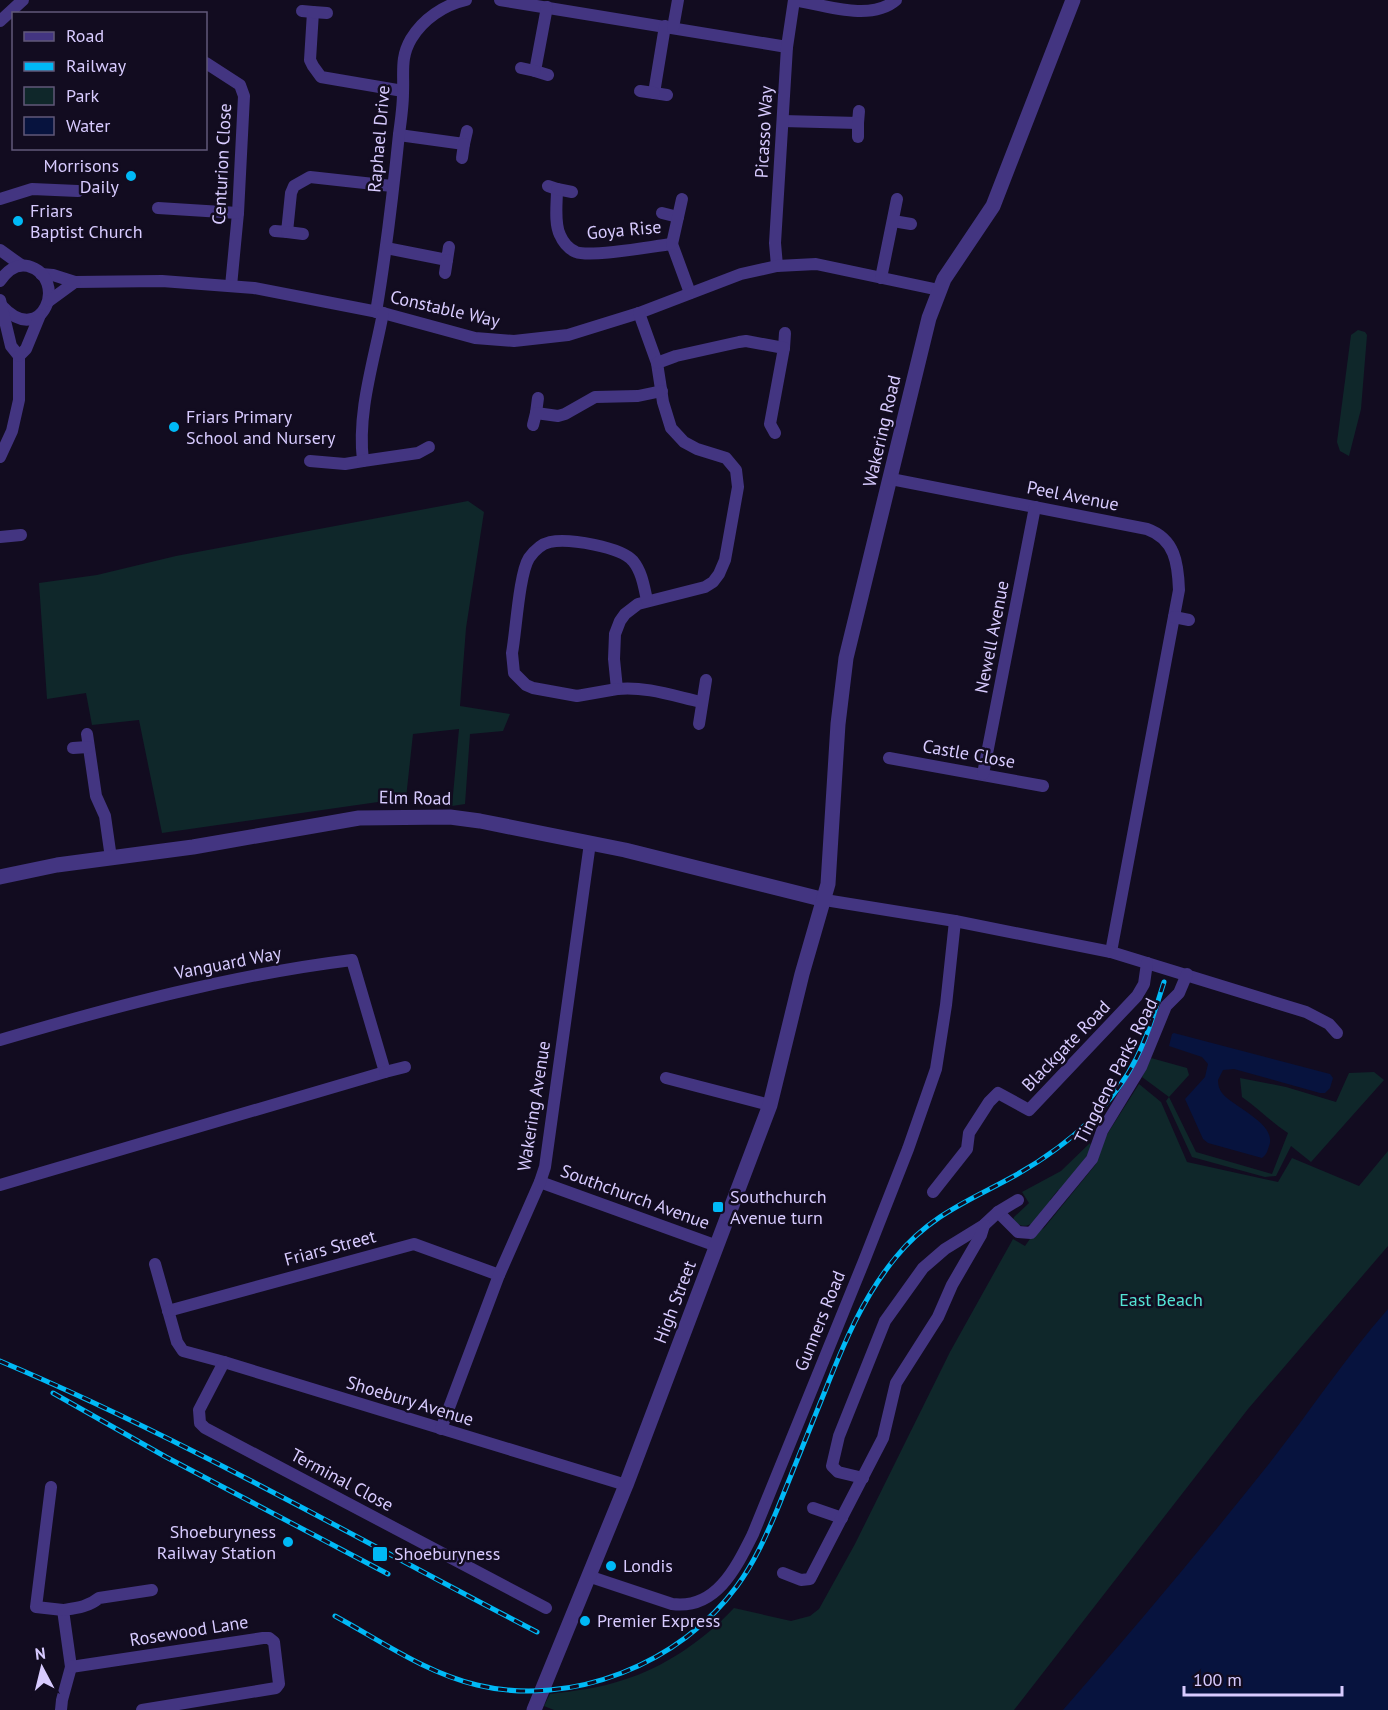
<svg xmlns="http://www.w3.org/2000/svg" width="1388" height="1710" viewBox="0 0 1388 1710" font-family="'PT Sans',sans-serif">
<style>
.green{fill:#0f272a}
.water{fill:#07133e}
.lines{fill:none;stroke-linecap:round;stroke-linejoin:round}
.minor{stroke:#433581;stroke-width:12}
.tertiary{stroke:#433581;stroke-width:15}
.rail-casing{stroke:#00b9f6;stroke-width:5}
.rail{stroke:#120c20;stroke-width:3;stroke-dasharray:9;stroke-linecap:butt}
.poi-dot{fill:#00b9f6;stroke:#120c20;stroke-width:2}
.labels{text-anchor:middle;stroke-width:5;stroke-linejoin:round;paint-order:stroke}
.street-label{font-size:18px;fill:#d8cbff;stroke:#120c20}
.poi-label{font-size:18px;fill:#d8cbff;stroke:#120c20;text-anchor:start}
.park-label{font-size:18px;fill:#53e3d4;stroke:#120c20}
</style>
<rect width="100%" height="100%" fill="#120c20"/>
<g class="green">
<polygon points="1358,330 1365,332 1367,335 1361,409 1349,456 1340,451 1337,442 1351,335"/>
<polygon points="468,501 484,512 466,628 460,706 510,714 503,731 470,734 465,804 452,806 459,729 413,734 406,798 162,833 139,720 92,725 86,693 47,699 39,583 97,575 176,556"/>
<path d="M1151 1058 1187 1068 1189 1075 1169 1097 1196 1152 1272 1174 1288 1133C1271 1122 1258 1108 1242 1097L1240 1078 1286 1087 1336 1102 1349 1073 1374 1072 1384 1080 1311 1162 1291 1146 1276 1176 1265 1177 1192 1157 1166 1101 1169 1097 1142 1077Z"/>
<path d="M1139 1084 1161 1102 1187 1162 1278 1182 1292 1158 1359 1186 1388 1151V1246L1248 1409 1014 1710H554L544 1706 550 1694C574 1691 600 1688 623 1680 664 1668 705 1639 734 1608L791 1621 810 1616 819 1609 855 1544 950 1352 1013 1239 1025 1246 1032 1236 1044 1228 1096 1164 1106 1136Z"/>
<path d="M1090 1143 1092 1148 1064 1190H1058L1050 1200 1051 1204C1041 1215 1028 1236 1013 1220L1014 1217 1029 1203 1022 1192 1061 1171Z"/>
</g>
<g class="water">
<path d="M1174 1033 1330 1074 1333 1078 1330 1088 1325 1093H1320L1234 1069 1223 1070 1218 1080C1218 1085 1219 1089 1222 1093 1233 1107 1278 1124 1269 1146 1267 1152 1267 1154 1262 1158L1208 1143 1203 1139 1185 1099 1205 1077 1208 1064 1202 1057 1169 1046 1172 1034Z"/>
<path d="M1388 1309V1710H1063C1133 1630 1202 1548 1268 1465 1309 1413 1345 1358 1388 1309Z"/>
</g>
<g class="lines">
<g class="minor">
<polyline points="500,0 787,47"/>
<polyline points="547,7 535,71 548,75"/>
<polyline points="302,11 313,12 310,60 313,66 321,77 403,91"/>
<polyline points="313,12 327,13"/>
<polyline points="0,21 23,0"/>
<polyline points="665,26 654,93 667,95"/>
<polyline points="673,28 678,0"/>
<polyline points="206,63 240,85 244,96 238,213 231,286"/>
<polyline points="521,68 535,71"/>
<polyline points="640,91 654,93"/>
<polyline points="783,121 858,123 859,111"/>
<polyline points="399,135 464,144 467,131"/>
<polyline points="858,137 858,123"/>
<polyline points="462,158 464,144"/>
<path d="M548 186 557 189C557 203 554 223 560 235 563 242 569 249 576 252 591 258 653 246 672 244L690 293"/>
<polyline points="557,189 572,192"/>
<polyline points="0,199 32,189 78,191"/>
<polyline points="158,208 238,213"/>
<polyline points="662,213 678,217"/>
<polyline points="893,221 911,224"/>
<polyline points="275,231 287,232 291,193 294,186 310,177 392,186"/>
<polyline points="287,232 303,234"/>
<polyline points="672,244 682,199"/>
<polyline points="386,248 447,260 449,247"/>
<polyline points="0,250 21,265"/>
<path d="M777 266 775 243 787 47 794 0C824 5 871 22 896 0"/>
<polyline points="445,273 447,260"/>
<polyline points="41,274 53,275 75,282 162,281 254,288 383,313 475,338 514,341 568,335 639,313 741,274 777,266 816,264 939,290"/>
<polyline points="881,278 897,199"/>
<path d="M0 281C6 272 16 263 28 266 70 278 42 349 2 306"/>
<polyline points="0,300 11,346 19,356 19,400 12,431 0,457"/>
<polyline points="49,301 75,282"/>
<path d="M376 312C386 253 393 193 399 134 401 120 403 106 403 93 404 72 400 58 411 39 423 19 444 5 466 0"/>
<path d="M639 313 657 363 663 402 671 428 684 442 697 449 726 458 736 470 738 487 725 560 719 574 713 582 705 587 638 604 625 614 620 621 615 634 614 659 617 689C645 686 674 696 701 702"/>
<polyline points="784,348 785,333"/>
<polyline points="19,356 26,349 40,315"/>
<polyline points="657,363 676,356 739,342 746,341 784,348 770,424 775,433"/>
<polyline points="536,413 538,398"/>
<polyline points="533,425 536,413 558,416 565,414 595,397 638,396 662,391"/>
<path d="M310 461 345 464 363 461C357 412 374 361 383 313"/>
<polyline points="363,461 418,453 429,447"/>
<path d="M891 479 1147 529C1175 539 1178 563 1179 590L1111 952"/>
<polyline points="0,537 21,535"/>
<polyline points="1174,617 1189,620"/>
<path d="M617 689 577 696 533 688 526 685 514 673 512 653C516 632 519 574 529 558 534 551 541 544 550 542 569 538 621 547 633 561 642 572 644 587 647 600"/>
<polyline points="699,724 706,680"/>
<polyline points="87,734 96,796 105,816 111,858"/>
<polyline points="73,748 88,747"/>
<polyline points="889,758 1043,786"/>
<polyline points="983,774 1035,507"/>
<polyline points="825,900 955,921 1111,952 1306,1012 1329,1024 1337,1033"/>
<path d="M0 1040C116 1006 231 975 352 960L385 1072 0 1185"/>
<polyline points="385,1072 405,1067"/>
<polyline points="666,1078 770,1105"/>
<polyline points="540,1182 717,1246"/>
<polyline points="933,1192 967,1149 969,1133 989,1102 998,1093 1029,1110 1137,996 1144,984 1147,963"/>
<polyline points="998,1212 1018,1232 1031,1233 1092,1159 1102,1131 1141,1067 1166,1006 1179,993 1187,974"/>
<polyline points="155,1264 177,1342 183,1351 224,1362 626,1485"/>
<polyline points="168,1311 414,1244 499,1275"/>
<polyline points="224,1362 199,1410 200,1423 205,1428 546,1608"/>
<polyline points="441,1429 499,1275 540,1182 545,1167 590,843"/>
<polyline points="863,1478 838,1472 832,1466 839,1436 885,1321 923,1268 945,1249 984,1225 998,1212 1018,1200"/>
<polyline points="51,1487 36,1607 63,1610 71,1667 62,1700 61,1710"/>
<polyline points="813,1508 842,1518"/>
<polyline points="783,1573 801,1580 810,1579 883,1438 896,1383 938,1317 952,1285 981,1235 984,1225"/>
<path d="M588 1576 672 1604C716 1610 736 1568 753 1534L864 1261 908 1149 936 1069 946 1005 955 921"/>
<path d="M63 1610C77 1608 88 1607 99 1598L152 1590"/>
<polyline points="71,1667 263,1638 269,1638 274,1642 279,1684 276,1688 142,1710"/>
</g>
<g class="tertiary">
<polyline points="0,877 57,865 193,847 359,818 450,817 480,821 625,850 825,900"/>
<polyline points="534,1710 626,1485 770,1105 802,974 828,884 838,724 846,658 929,318 944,279 993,206 1073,0"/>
</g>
<g class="rail-casing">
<g id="rail">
<path d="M0 1361C185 1439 359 1540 537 1632"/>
<polyline points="53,1393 166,1457 388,1574"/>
<path d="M335 1616C381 1641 426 1673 477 1685 572 1708 681 1663 737 1586 754 1563 766 1536 777 1510 793 1470 809 1430 825 1391 844 1343 863 1297 896 1257 931 1214 971 1200 1016 1175 1065 1147 1112 1108 1137 1057 1149 1033 1156 1007 1164 982"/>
</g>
</g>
<use href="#rail" class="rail"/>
</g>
<g class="poi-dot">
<circle cx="131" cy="176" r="6"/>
<circle cx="18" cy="221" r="6"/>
<circle cx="174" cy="427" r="6"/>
<rect x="712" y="1201" width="12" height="12" rx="3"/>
<circle cx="288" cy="1542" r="6"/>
<rect x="372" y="1546" width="16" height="16" rx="3"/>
<circle cx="611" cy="1566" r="6"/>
<circle cx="585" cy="1621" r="6"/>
</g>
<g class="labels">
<g class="street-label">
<text transform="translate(764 132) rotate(-87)" y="6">Picasso Way</text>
<text transform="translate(379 139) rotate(-85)" y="6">Raphael Drive</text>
<text transform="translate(222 164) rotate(-87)" y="6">Centurion Close</text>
<text transform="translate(624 230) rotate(-5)" y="6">Goya Rise</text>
<text transform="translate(445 309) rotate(13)" y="6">Constable Way</text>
<text transform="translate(882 431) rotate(-77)" y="6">Wakering Road</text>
<text transform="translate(1073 496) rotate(11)" y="6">Peel Avenue</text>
<text transform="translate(992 637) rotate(-79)" y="6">Newell Avenue</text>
<text transform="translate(969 754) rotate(10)" y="6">Castle Close</text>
<text transform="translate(415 798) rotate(1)" y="6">Elm Road</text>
<text transform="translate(228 963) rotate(-11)" y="6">Vanguard Way</text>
<text transform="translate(1066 1046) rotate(-46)" y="6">Blackgate Road</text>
<text transform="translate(1116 1071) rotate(-63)" y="6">Tingdene Parks Road</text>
<text transform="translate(534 1106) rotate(-81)" y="6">Wakering Avenue</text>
<text transform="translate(635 1197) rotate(20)" y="6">Southchurch Avenue</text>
<text transform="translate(330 1248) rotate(-15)" y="6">Friars Street</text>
<text transform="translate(675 1302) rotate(-69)" y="6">High Street</text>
<text transform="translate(820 1321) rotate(-68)" y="6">Gunners Road</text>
<text transform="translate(410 1401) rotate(17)" y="6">Shoebury Avenue</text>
<text transform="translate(342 1480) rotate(28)" y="6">Terminal Close</text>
<text transform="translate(189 1631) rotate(-9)" y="6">Rosewood Lane</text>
</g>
<g class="poi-label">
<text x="119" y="172" text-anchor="end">Morrisons<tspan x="119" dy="21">Daily</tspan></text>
<text x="30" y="217">Friars<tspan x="30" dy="21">Baptist Church</tspan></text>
<text x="186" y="423">Friars Primary<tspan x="186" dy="21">School and Nursery</tspan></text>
<text x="730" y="1203">Southchurch<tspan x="730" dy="21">Avenue turn</tspan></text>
<text x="276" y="1538" text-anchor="end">Shoeburyness<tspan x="276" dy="21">Railway Station</tspan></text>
<text x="394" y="1560">Shoeburyness</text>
<text x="623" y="1572">Londis</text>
<text x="597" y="1627">Premier Express</text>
</g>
<g class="park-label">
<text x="1161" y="1306">East Beach</text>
</g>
</g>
<rect x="12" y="12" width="195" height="138" fill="#120c20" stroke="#615879" stroke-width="1.5"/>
<rect x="24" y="32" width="30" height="9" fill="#433581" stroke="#615879" stroke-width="1.5"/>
<text x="66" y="42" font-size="18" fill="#d8cbff">Road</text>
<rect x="24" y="62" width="30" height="9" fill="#00b9f6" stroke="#615879" stroke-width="1.5"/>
<text x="66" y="72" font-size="18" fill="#d8cbff">Railway</text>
<rect x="24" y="87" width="30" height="18" fill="#0f272a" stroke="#615879" stroke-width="1.5"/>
<text x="66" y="102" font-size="18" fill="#d8cbff">Park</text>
<rect x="24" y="117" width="30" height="18" fill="#07133e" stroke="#615879" stroke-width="1.5"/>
<text x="66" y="132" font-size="18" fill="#d8cbff">Water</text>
<g transform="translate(42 1668) rotate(353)" stroke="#120c20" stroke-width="4.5" paint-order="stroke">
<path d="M0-4.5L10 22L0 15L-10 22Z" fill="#d8cbff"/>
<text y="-9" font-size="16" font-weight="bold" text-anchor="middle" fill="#d8cbff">N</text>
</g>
<path d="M1184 1686v9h158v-9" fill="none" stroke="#d8cbff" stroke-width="3"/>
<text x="1193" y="1686" font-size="18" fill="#d8cbff" stroke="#120c20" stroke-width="4.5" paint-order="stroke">100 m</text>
</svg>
